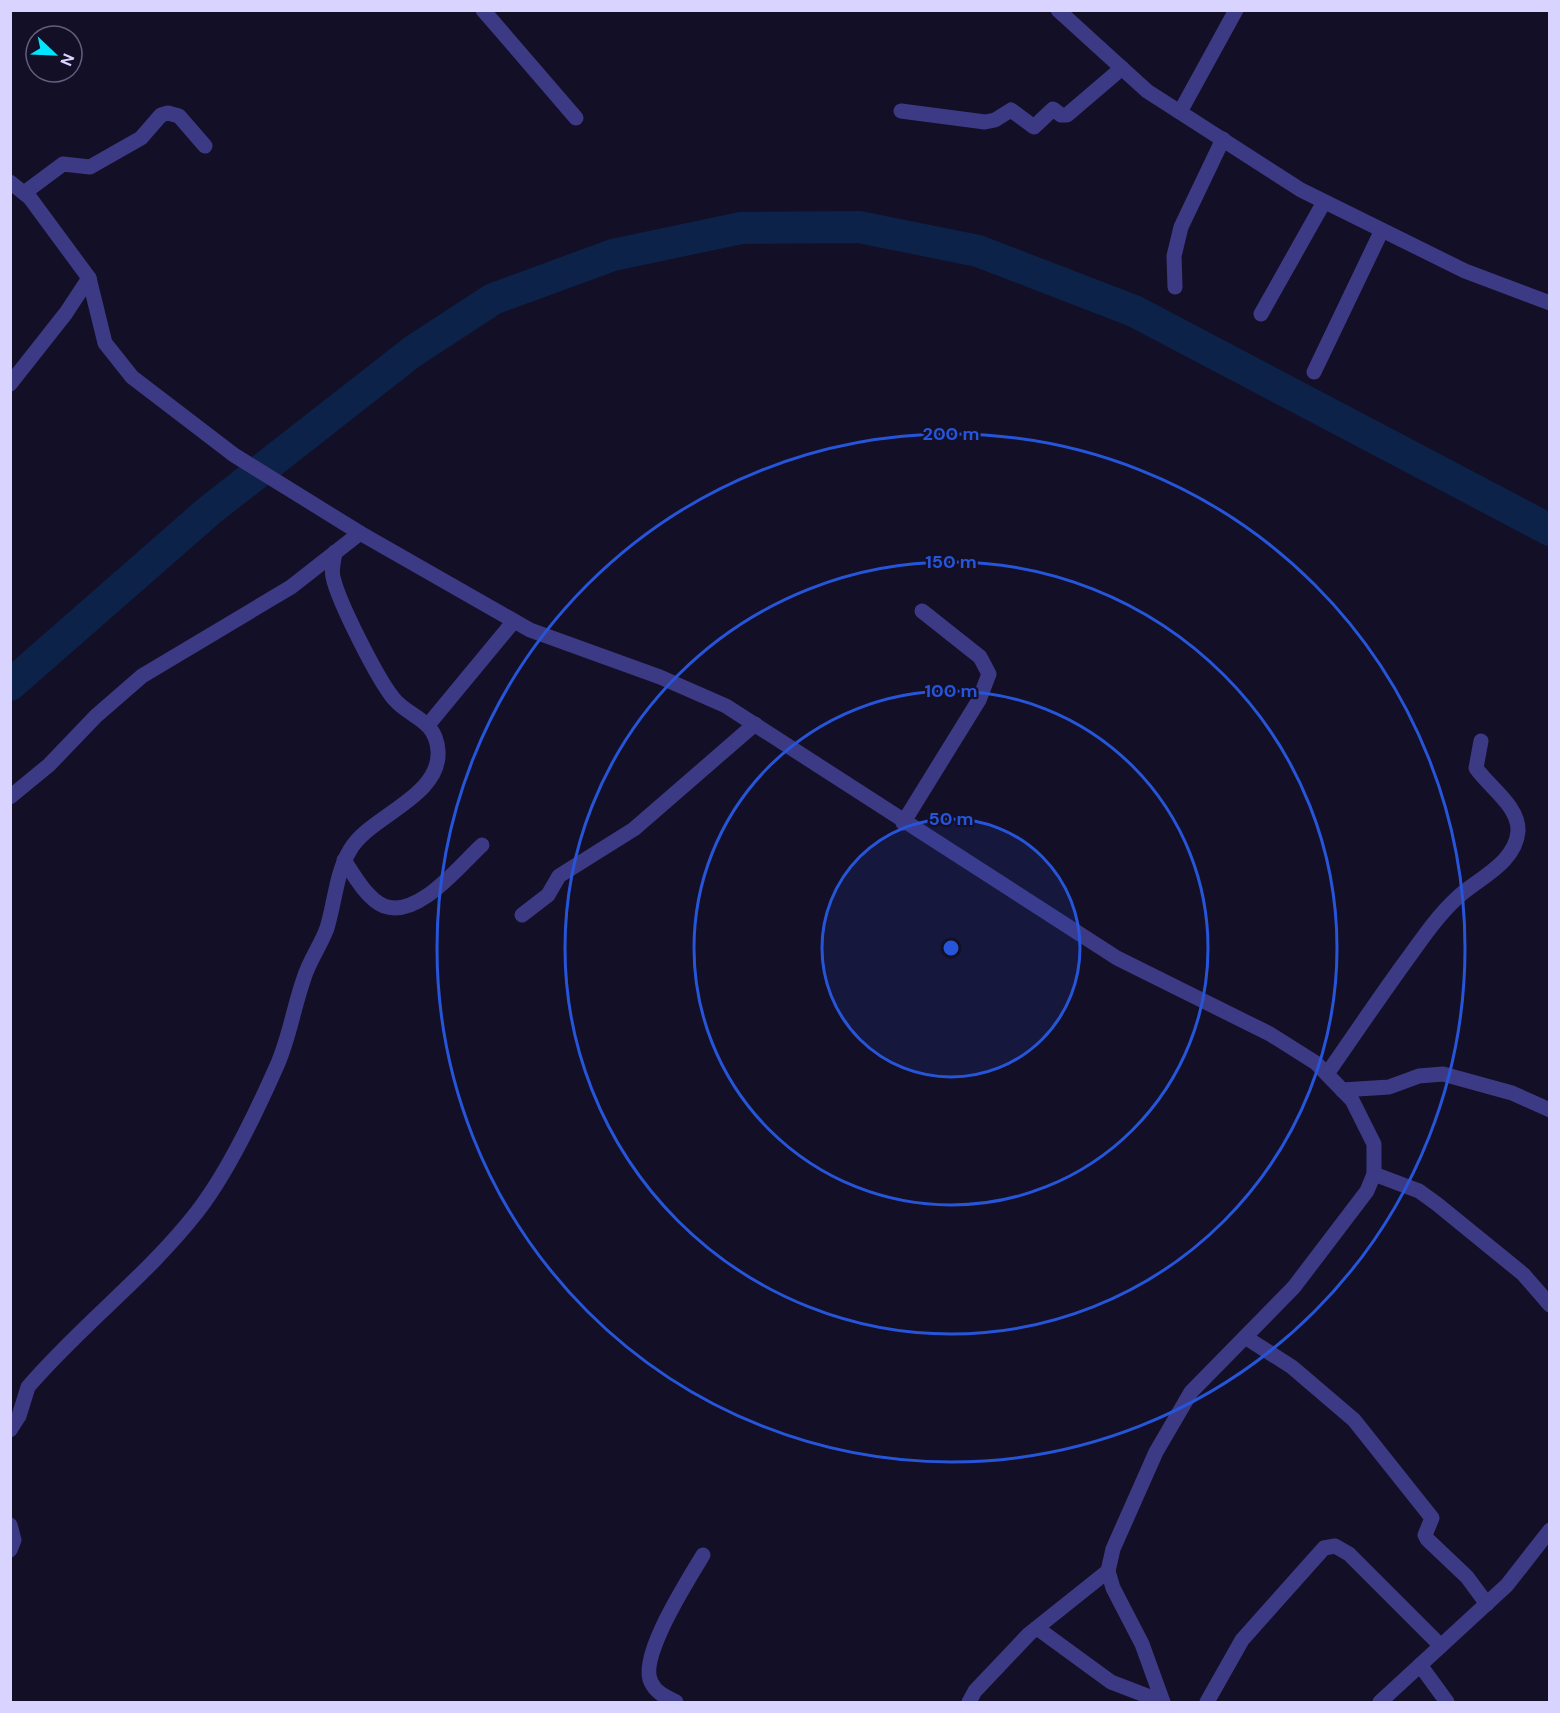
<svg xmlns="http://www.w3.org/2000/svg" width="1560" height="1713" viewBox="0 0 1560 1713" font-family="'DM Sans',sans-serif">
<style>
.lines{fill:none;stroke-linecap:round;stroke-linejoin:round}
.river{stroke:#0c2248;stroke-width:32}
.minor{stroke:#3d3a85;stroke-width:15}
.ring{fill:none;stroke:#2655da;stroke-width:3}
.centre{fill:#2655da;stroke:#130f26;stroke-width:3}
.ring-label{font-size:18px;text-anchor:middle;font-weight:bold;fill:#2655da;stroke:#130f26;stroke-width:4.5;stroke-linejoin:round;paint-order:stroke}
</style>
<rect width="100%" height="100%" fill="#130f26"/>
<g class="lines">
<polyline class="river" points="10,685 210,510 412,352 493,299 613,255 741,228 859,227 978,251 1134,311 1550,530"/>
<g class="minor">
<polyline points="483,10 576,118"/>
<polyline points="1058,10 1147,91 1301,190 1465,271 1550,303"/>
<polyline points="901,111 985,122 995,120 1011,110 1034,127 1053,109 1061,115 1067,115 1122,68"/>
<polyline points="1180,112 1236,10"/>
<polyline points="10,182 30,198 89,278 105,343 132,377 234,455 360,533 530,630 660,677 726,706 1117,958 1270,1034 1316,1063 1352,1100 1374,1144 1374,1174 1367,1191 1294,1287 1191,1392 1156,1452 1113,1549 1108,1571 1113,1588 1142,1644 1163,1702"/>
<polyline points="24,193 63,164 90,167 141,138 161,115 168,113 179,116 205,146"/>
<polyline points="1175,287 1174,256 1181,227 1223,139"/>
<polyline points="1261,314 1324,202"/>
<polyline points="1314,372 1381,232"/>
<polyline points="10,384 66,313 89,278"/>
<polyline points="428,725 514,621"/>
<polyline points="10,797 49,765 96,716 142,676 291,587 360,533"/>
<polyline points="903,823 979,700 989,674 980,657 922,611"/>
<path d="M344 860C353 874 367 899 384 906 418 919 460 865 482 845"/>
<polyline points="522,915 548,895 559,876 634,829 755,724"/>
<path d="M1327 1074C1352 1038 1377 1001 1403 965 1420 942 1436 917 1458 897 1477 879 1516 863 1518 831 1519 806 1489 787 1476 768L1481 741"/>
<polyline points="1342,1090 1389,1087 1419,1076 1443,1074 1512,1093 1550,1110"/>
<polyline points="1374,1174 1419,1191 1437,1204 1523,1274 1550,1305"/>
<polyline points="1245,1337 1292,1367 1354,1420 1432,1518 1425,1535 1427,1539 1467,1577 1487,1604"/>
<path d="M10 1430 19 1416 28 1387C80 1326 147 1276 197 1212 227 1174 255 1115 275 1070 289 1041 293 1009 304 978 309 961 321 945 327 928 335 902 336 873 350 850 369 816 441 797 438 751 436 719 410 718 394 699 378 680 338 601 333 577 331 569 334 560 335 552"/>
<polyline points="10,1525 14,1540 10,1550"/>
<polyline points="1037,1628 1111,1682 1163,1702"/>
<polyline points="1420,1665 1447,1702"/>
<path d="M676 1702C666 1697 656 1693 651 1682 638 1657 689 1579 703 1555"/>
<polyline points="969,1702 975,1691 1029,1634 1108,1571"/>
<polyline points="1207,1702 1242,1640 1324,1548 1335,1546 1349,1554 1441,1646"/>
<polyline points="1380,1702 1507,1585 1550,1530"/>
</g>
</g>
<circle cx="951" cy="948" r="129" fill="#2655da" fill-opacity=".12"/>
<g class="ring">
<circle cx="951" cy="948" r="129"/>
<circle cx="951" cy="948" r="257"/>
<circle cx="951" cy="948" r="386"/>
<circle cx="951" cy="948" r="514"/>
</g>
<circle cx="951" cy="948" r="9" class="centre"/>
<g class="ring-label">
<text x="951" y="440">200 m</text>
<text x="951" y="568">150 m</text>
<text x="951" y="697">100 m</text>
<text x="951" y="825">50 m</text>
</g>
<rect width="1560" height="1713" fill="none" stroke="#d9d4ff" stroke-width="24"/>
<g transform="translate(54 54) rotate(113)"><circle r="28" fill="#130f26" stroke="#625e7d" stroke-width="1.5"/>
<path d="M0-4.5L10 22L0 15L-10 22Z" fill="#00e5ff"/>
<text y="-9" font-size="16" font-weight="bold" text-anchor="middle" fill="#d9d4ff">N</text>
</g>
</svg>
